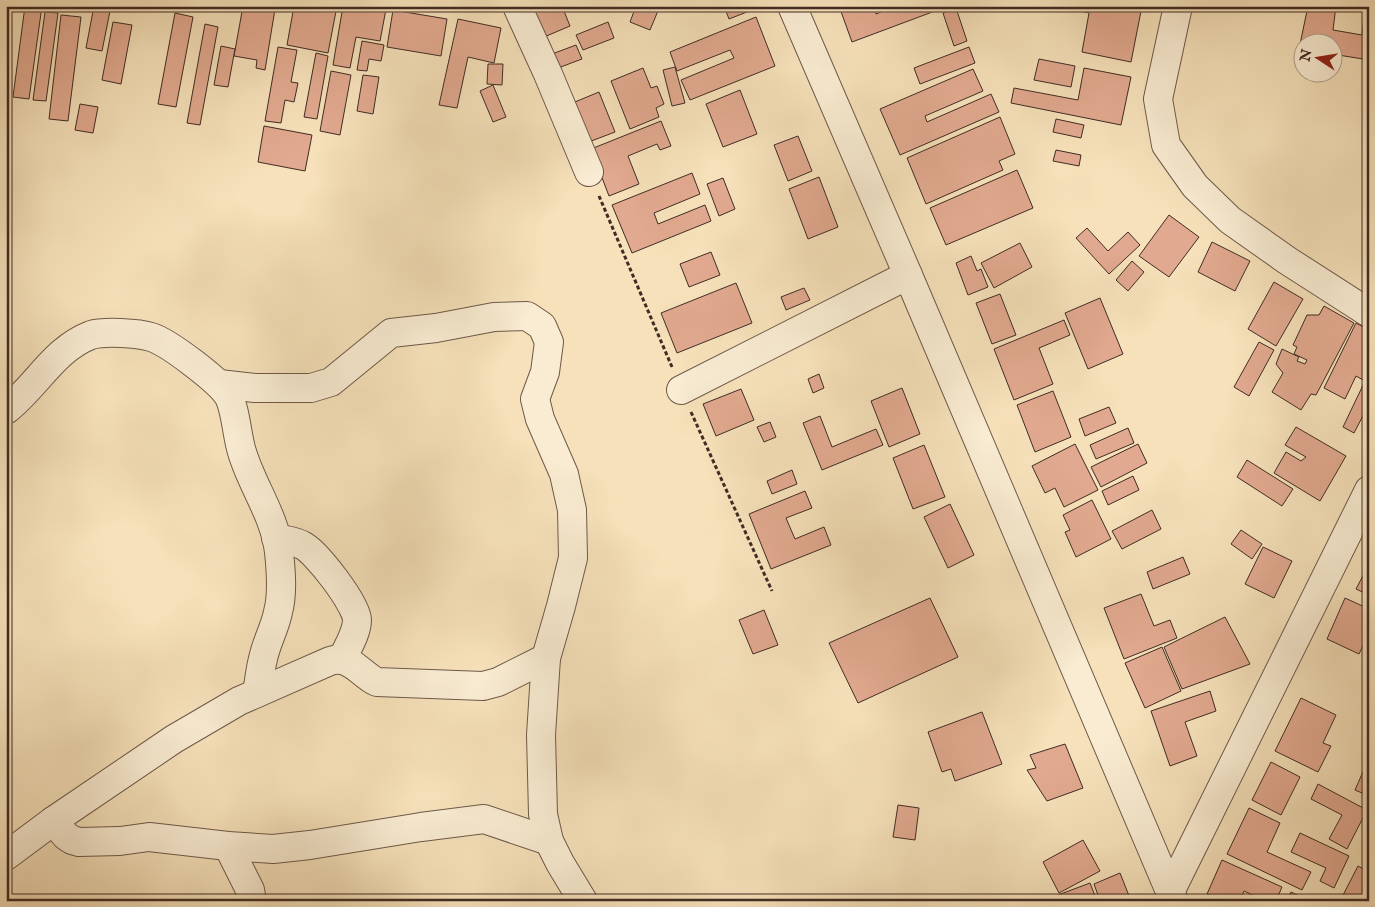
<svg xmlns="http://www.w3.org/2000/svg" width="1375" height="907" viewBox="0 0 1375 907" font-family="'IM FELL English',serif">
<style>
.building{fill:#e1a98f;stroke:#402c24}
.lines{fill:none;stroke-linecap:round;stroke-linejoin:round}
.minor-casing{stroke:#6e594a;stroke-width:30}
.path{stroke:#402c24;stroke-width:3;stroke-dasharray:4 2.5;stroke-linecap:butt}
.minor{stroke:#f9ecd2;stroke-width:28}
</style>
<rect width="100%" height="100%" fill="#f6e1ba"/>
<filter id="stains"><feTurbulence type="fractalNoise" baseFrequency=".004" numOctaves="4"/><feColorMatrix values="0 0 0 0 .2 0 0 0 0 .09 0 0 0 0 .02 0 0 0 .5 -.17"/></filter>
<radialGradient id="worn" r=".72"><stop offset=".6" stop-color="#630" stop-opacity="0"/><stop offset="1" stop-color="#630" stop-opacity=".3"/></radialGradient>
<g class="building">
<polygon points="25,6 42,6 29,99 13,97"/>
<polygon points="94,6 111,6 102,51 86,48"/>
<polygon points="243,6 258,6 275,9 265,70 256,68 257,60 234,56"/>
<polygon points="294,6 337,6 328,53 287,45"/>
<polygon points="343,6 374,6 386,9 380,41 356,37 350,68 333,65"/>
<polygon points="532,6 562,6 570,26 544,37"/>
<polygon points="636,6 660,6 650,30 630,22"/>
<polygon points="724,6 750,6 752,10 729,19"/>
<polygon points="839,6 874,6 876,14 896,6 943,6 943,8 852,42"/>
<polygon points="1056,6 1142,6 1131,62 1082,52 1089,13"/>
<polygon points="1308,6 1336,6 1333,30 1362,35 1365,6 1369,6 1369,60 1332,54 1332,42 1302,42 1302,49 1299,49"/>
<polygon points="956,8 967,41 954,46 943,13"/>
<polygon points="393,10 447,19 441,56 387,47"/>
<polygon points="45,12 58,13 46,101 33,100"/>
<polygon points="175,13 193,17 176,107 158,104"/>
<polygon points="61,15 81,17 68,121 49,119"/>
<polygon points="756,17 775,66 690,100 681,80 734,58 730,50 677,71 670,52"/>
<polygon points="458,19 501,28 494,63 468,57 457,108 439,105"/>
<polygon points="113,22 132,25 121,84 102,80"/>
<polygon points="608,22 614,38 583,50 576,35"/>
<polygon points="205,24 218,27 200,125 187,123"/>
<polygon points="362,41 384,45 381,61 369,59 367,71 357,70"/>
<polygon points="576,45 582,59 558,68 552,54"/>
<polygon points="221,46 235,49 228,87 214,85"/>
<polygon points="278,47 297,50 291,82 298,83 294,102 285,100 281,123 265,121"/>
<polygon points="969,47 975,63 920,84 914,68"/>
<polygon points="316,53 328,56 317,119 304,117"/>
<polygon points="1039,59 1075,66 1071,87 1034,80"/>
<polygon points="488,64 503,64 502,85 487,84"/>
<polygon points="675,67 685,103 672,106 663,70"/>
<polygon points="643,68 651,88 657,86 664,104 656,108 659,117 630,129 611,81"/>
<polygon points="1084,68 1131,77 1121,125 1011,103 1014,88 1078,100"/>
<polygon points="973,69 983,91 925,116 927,122 991,94 999,112 900,155 880,109"/>
<polygon points="331,71 351,75 340,135 320,131"/>
<polygon points="363,75 379,77 373,114 357,111"/>
<polygon points="493,85 506,117 493,122 480,91"/>
<polygon points="740,90 757,134 723,147 706,104"/>
<polygon points="599,92 615,132 586,143 570,104"/>
<polygon points="80,104 98,107 93,133 75,130"/>
<polygon points="1000,117 1015,154 999,161 1003,170 926,204 907,158"/>
<polygon points="1056,119 1084,125 1081,138 1053,132"/>
<polygon points="661,121 671,146 660,150 657,144 628,156 639,184 609,196 591,149"/>
<polygon points="264,126 312,135 305,171 258,162"/>
<polygon points="798,136 812,171 788,181 774,145"/>
<polygon points="1056,150 1081,155 1079,166 1053,161"/>
<polygon points="1017,170 1033,208 946,245 930,208"/>
<polygon points="692,173 700,194 654,213 658,224 705,205 711,221 632,253 612,205"/>
<polygon points="819,177 838,227 808,239 789,189"/>
<polygon points="723,178 735,209 719,216 707,184"/>
<polygon points="1169,215 1199,237 1169,277 1139,256"/>
<polygon points="1087,228 1108,251 1128,232 1140,245 1109,274 1076,238"/>
<polygon points="1212,242 1250,261 1235,291 1198,272"/>
<polygon points="1020,243 1032,267 994,288 981,263"/>
<polygon points="711,252 720,275 689,287 680,264"/>
<polygon points="971,256 977,271 981,269 988,287 968,295 956,263"/>
<polygon points="1132,261 1144,272 1128,291 1116,280"/>
<polygon points="1274,282 1303,299 1276,346 1248,329"/>
<polygon points="736,283 752,323 677,353 661,313"/>
<polygon points="804,288 810,300 786,310 781,297"/>
<polygon points="1000,294 1016,335 992,344 976,303"/>
<polygon points="1100,298 1123,354 1088,369 1065,313"/>
<polygon points="1324,306 1354,323 1316,395 1311,394 1301,410 1272,392 1283,373 1276,364 1282,349 1299,357 1297,361 1305,364 1307,360 1294,354 1297,347 1293,345 1307,315 1319,315"/>
<polygon points="1064,320 1070,335 1039,348 1053,384 1014,400 994,349"/>
<polygon points="1356,323 1369,330 1369,404 1354,433 1343,427 1365,381 1356,376 1345,399 1324,388"/>
<polygon points="1259,342 1274,350 1249,396 1234,387"/>
<polygon points="819,374 824,388 813,393 808,379"/>
<polygon points="902,388 920,434 889,447 871,401"/>
<polygon points="741,389 754,420 716,436 703,404"/>
<polygon points="1053,391 1071,437 1035,452 1017,405"/>
<polygon points="1109,407 1116,423 1085,436 1079,419"/>
<polygon points="820,416 832,447 876,429 883,445 822,470 803,423"/>
<polygon points="770,422 776,437 764,442 757,427"/>
<polygon points="1296,427 1346,456 1320,501 1274,473 1286,452 1301,461 1306,457 1285,445"/>
<polygon points="1128,428 1134,443 1096,459 1090,445"/>
<polygon points="1075,444 1098,490 1064,507 1055,488 1045,493 1032,466"/>
<polygon points="1138,444 1147,463 1101,487 1091,467"/>
<polygon points="924,445 945,497 913,509 893,458"/>
<polygon points="1247,460 1293,489 1282,506 1237,477"/>
<polygon points="792,470 797,484 772,494 767,481"/>
<polygon points="1133,476 1139,490 1108,505 1102,491"/>
<polygon points="805,491 812,508 786,518 795,539 824,527 831,545 771,569 749,514"/>
<polygon points="1092,500 1111,539 1076,557 1065,532 1070,530 1063,515"/>
<polygon points="950,504 974,555 948,568 924,517"/>
<polygon points="1152,510 1161,529 1122,549 1112,531"/>
<polygon points="1241,530 1262,544 1252,559 1231,544"/>
<polygon points="1263,547 1292,561 1274,598 1245,584"/>
<polygon points="1183,557 1190,574 1153,589 1147,572"/>
<polygon points="1369,564 1369,595 1356,589"/>
<polygon points="1141,594 1154,626 1170,620 1177,638 1124,659 1104,608"/>
<polygon points="930,598 958,657 858,703 829,643"/>
<polygon points="1345,598 1369,609 1369,633 1359,654 1327,639"/>
<polygon points="764,610 778,645 753,654 739,620"/>
<polygon points="1225,617 1250,664 1182,689 1164,647"/>
<polygon points="1162,647 1181,691 1145,708 1125,663"/>
<polygon points="1210,691 1216,711 1185,722 1197,756 1170,766 1151,711"/>
<polygon points="1301,698 1336,715 1323,743 1331,746 1318,772 1275,751"/>
<polygon points="982,712 1002,764 955,781 951,769 942,772 928,732"/>
<polygon points="1065,744 1083,788 1047,801 1027,770 1036,768 1030,755"/>
<polygon points="1369,758 1369,796 1355,790"/>
<polygon points="1271,762 1300,777 1281,815 1252,800"/>
<polygon points="1318,784 1367,810 1347,849 1329,839 1342,815 1311,799"/>
<polygon points="898,805 919,808 915,840 893,837"/>
<polygon points="1249,808 1280,823 1267,852 1311,872 1302,890 1227,854"/>
<polygon points="1300,833 1349,856 1334,888 1320,881 1326,868 1291,852"/>
<polygon points="1083,840 1100,871 1059,893 1043,862"/>
<polygon points="1222,860 1282,887 1276,901 1265,901 1244,891 1240,901 1224,901 1207,894"/>
<polygon points="1358,866 1369,872 1369,891 1364,901 1344,901 1341,899"/>
<polygon points="1120,873 1131,901 1100,901 1094,884"/>
<polygon points="1090,883 1097,901 1060,901 1058,895"/>
<polygon points="1291,892 1310,901 1287,901"/>
</g>
<g class="lines">
<g class="minor-casing">
<g id="minor">
<polyline points="517,6 548,74 589,172"/>
<polyline points="792,6 908,275 1174,901"/>
<polyline points="1178,6 1158,99 1166,145 1195,186 1230,220 1288,261 1369,313"/>
<polyline points="219,384 255,388 311,388 331,382 391,333 436,328 494,317 527,316 542,326 549,342 545,372 535,399 540,419 564,474 572,510 573,558 561,606 546,658 541,735 543,814 549,841 560,863 583,901"/>
<polyline points="681,390 908,275"/>
<path d="M6 410C36 387 54 349 91 335 104 331 138 333 151 337 168 342 221 382 229 397 236 411 237 437 242 452 252 486 275 516 279 552 281 571 283 594 278 612 275 628 266 643 263 659 260 670 259 682 257 693"/>
<path d="M276 538C284 540 295 541 302 545 316 551 357 605 357 620 357 633 347 648 342 660"/>
<polyline points="53,821 66,836 72,840 79,842 120,841 149,837 228,846 273,849 310,845 421,827 484,819 549,841"/>
<polyline points="228,846 250,890 252,901"/>
<path d="M6 856 53 821 174 739 239 701 330 661C333 660 339 659 342 660 356 663 365 677 377 682L483 686 498 682 546 658"/>
<polyline points="1170,892 1369,490"/>
</g>
</g>
<g class="path">
<polyline points="599,196 672,367"/>
<polyline points="691,412 772,591"/>
</g>
<use href="#minor" class="minor"/>
</g>
<rect width="1375" height="907" fill="none" stroke="#f6e1ba" stroke-width="25"/>
<rect x="8" y="8" width="1360" height="892" fill="none" stroke="#402c24" stroke-width="2.5"/>
<rect x="12" y="12" width="1350" height="882" fill="none" stroke="#402c24"/>
<g transform="translate(1318 58) rotate(282)"><circle r="24" fill="#f9ecd2" stroke="#af9f8c"/>
<path d="M0-4L9 19L0 12L-9 19Z" fill="#8f2418"/>
<text y="-8" font-size="14" font-weight="bold" text-anchor="middle" fill="#402c24">N</text>
</g>
<rect width="100%" height="100%" filter="url(#stains)"/>
<rect width="100%" height="100%" fill="url(#worn)"/>
</svg>
